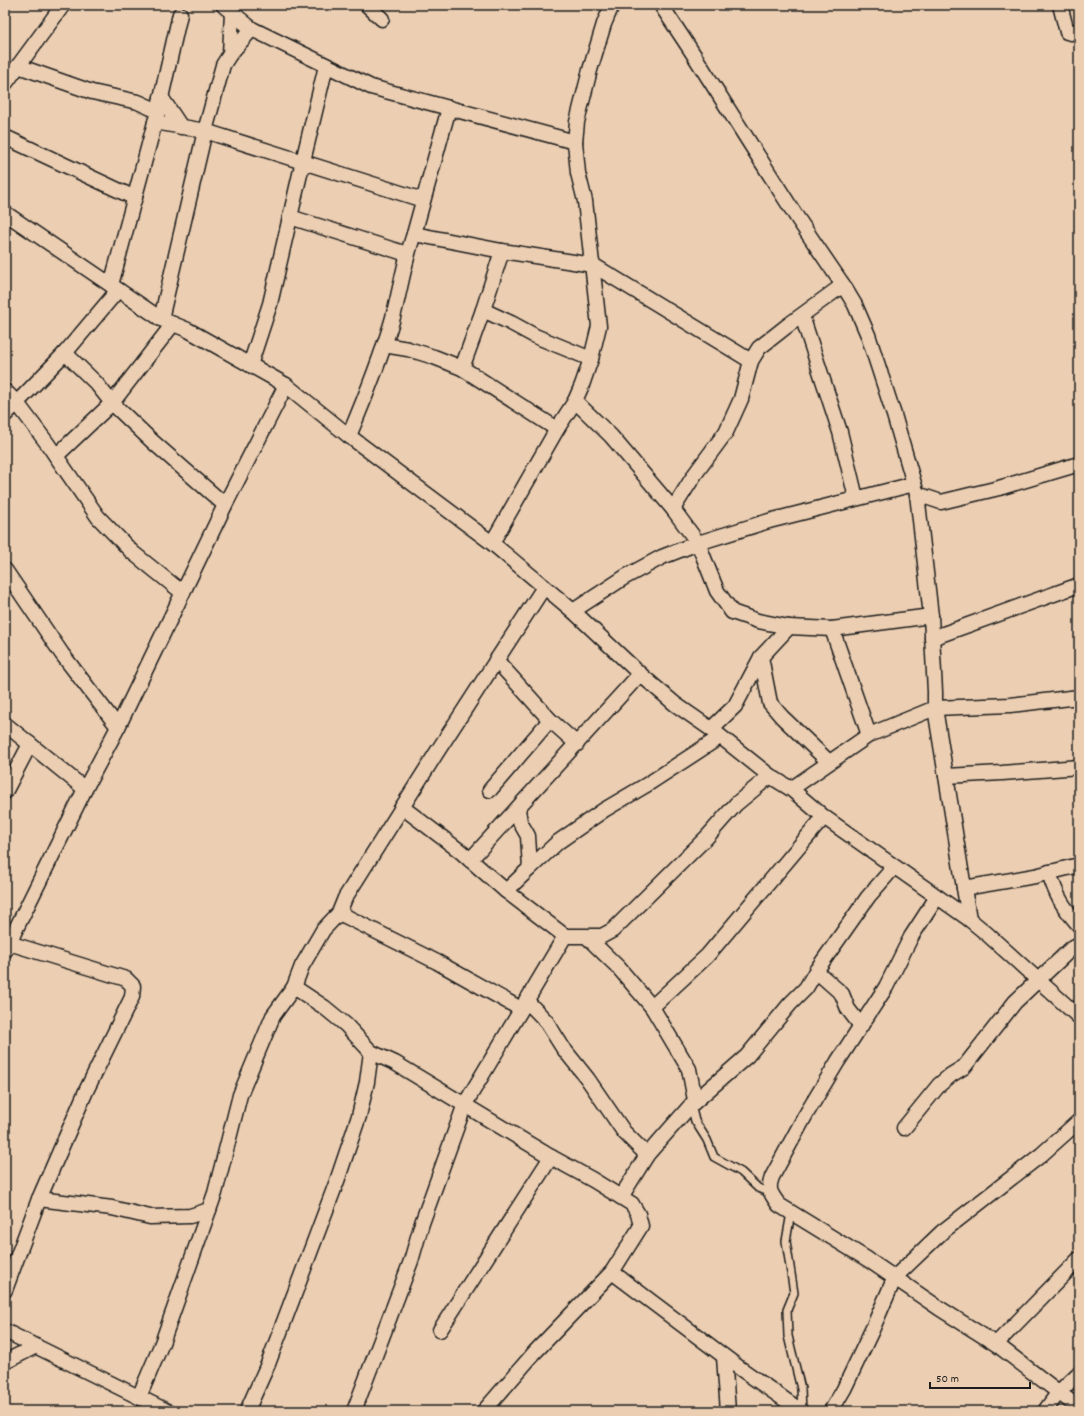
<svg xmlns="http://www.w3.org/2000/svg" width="1084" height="1416" viewBox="0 0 1084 1416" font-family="Dekko,sans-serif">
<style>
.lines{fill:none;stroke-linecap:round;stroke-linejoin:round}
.service-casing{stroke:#1c1c1c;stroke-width:10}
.minor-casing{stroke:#1c1c1c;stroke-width:17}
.service{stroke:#eccfb3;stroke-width:7}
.minor{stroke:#eccfb3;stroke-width:14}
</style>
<rect width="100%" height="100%" fill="#eccfb3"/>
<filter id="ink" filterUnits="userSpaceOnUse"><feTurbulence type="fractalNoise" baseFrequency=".025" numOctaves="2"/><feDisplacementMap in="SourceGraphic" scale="8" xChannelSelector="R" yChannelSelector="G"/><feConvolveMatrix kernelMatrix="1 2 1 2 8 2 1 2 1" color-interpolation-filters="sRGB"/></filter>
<g filter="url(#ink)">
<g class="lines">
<g class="service-casing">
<g id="service">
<polyline points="691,1105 695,1121 707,1140 714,1157 741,1172 758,1188 770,1193"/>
<polyline points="791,1213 786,1241 794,1293 787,1310 788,1336 801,1389 802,1411"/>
</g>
</g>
<g class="minor-casing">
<g id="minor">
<polyline points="223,5 252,29 371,87 575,142"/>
<polyline points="367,5 382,19"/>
<polyline points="661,5 692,52 798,219 843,285 855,305 868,335 894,415 917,494 931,616 935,692 935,708 969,919"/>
<polyline points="1060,5 1067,32 1071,33 1079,30"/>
<polyline points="230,54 232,13"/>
<polyline points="18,66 92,92 138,102 158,111"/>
<polyline points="5,84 63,5"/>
<polyline points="161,97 181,127"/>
<polyline points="155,122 205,131 423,200"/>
<polyline points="5,137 135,198"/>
<polyline points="5,213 161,319 188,330 286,385 349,436 492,543 573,611 640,674 675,704 711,729 770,776 791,789 824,817 969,919 986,933 1079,1017"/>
<polyline points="290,217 407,254"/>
<polyline points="414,234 502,251 593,265 751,361"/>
<polyline points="111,285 158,111 180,14"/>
<polyline points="483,310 511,323 535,336 591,359"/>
<polyline points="802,316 840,432 856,498"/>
<polyline points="161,319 205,131 223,65 230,54 252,29"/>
<polyline points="384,345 408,349 434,357 462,368 557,429"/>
<polyline points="65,353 96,383 112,403 153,442 225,505"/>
<polyline points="250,365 270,304 303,161 326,66"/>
<polyline points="462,368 483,310 502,251"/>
<polyline points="5,391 17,403 47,443 98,517 132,552 183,593"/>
<polyline points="575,401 611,436 673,509 698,543 717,591 732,612 758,621 789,627 832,629 931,616"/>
<polyline points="5,415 65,353 118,290"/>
<path d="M349 436C365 398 380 361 392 321 400 292 404 262 414 234L449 108"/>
<polyline points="56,456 112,403 173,324"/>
<polyline points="917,494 941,502 999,488 1079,464"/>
<polyline points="673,509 695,474 726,432 741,399 751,361 759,348 787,326 843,285"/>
<polyline points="492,543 557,429 575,401 582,385 591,359 599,326 585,201 578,173 575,142 577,122 590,70 604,24 612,5"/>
<polyline points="5,570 62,654 118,727"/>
<polyline points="573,611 625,577 662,557 698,543 769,521 914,484"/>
<polyline points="832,629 869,735"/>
<polyline points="932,638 1079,585"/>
<polyline points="761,657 770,703 782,717 829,762"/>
<polyline points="496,660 550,720 577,744"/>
<polyline points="5,724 85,789"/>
<polyline points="711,729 735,706 761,657 789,627"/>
<polyline points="946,776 1002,773 1079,767"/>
<polyline points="791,789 869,735 935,708 1010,705 1079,697"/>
<polyline points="490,790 550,720"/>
<polyline points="5,792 30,744"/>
<polyline points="402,807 460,851 506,891 565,936"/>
<polyline points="518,809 520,822 528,836 530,868 558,842 604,810 648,784 720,737"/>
<polyline points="470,860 640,674"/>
<path d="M1049 872C1056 896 1063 907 1079 925"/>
<polyline points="964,888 1035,876 1079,865"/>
<polyline points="506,891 530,868"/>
<path d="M937 897 911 937 886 987 838 1061 805 1116 772 1177C767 1190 771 1194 779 1205L867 1259 939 1308 996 1344 1079 1408"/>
<polyline points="339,913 437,962 521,1009"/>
<polyline points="587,937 618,967 652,1007 689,1069 695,1100"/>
<polyline points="5,951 85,789 118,727 225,505 286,385"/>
<polyline points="816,971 842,994 848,1009 861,1026"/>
<polyline points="294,987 324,1007 346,1025 371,1052 395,1063 551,1157 593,1180 632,1204 638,1214 641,1226 612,1272 535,1352 484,1411"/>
<polyline points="526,1000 546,1021 563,1048 587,1078 624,1132 647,1155"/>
<polyline points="652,1007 707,956 824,817"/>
<polyline points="904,1128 939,1085 951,1075 964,1067 1015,1002 1072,948 1079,944"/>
<polyline points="621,1197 647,1155 691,1105 747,1056 790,1004 806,988 816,971 868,897 894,867"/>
<polyline points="39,1199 112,1208 150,1217 190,1216 209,1210"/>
<polyline points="612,1272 741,1369 801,1411"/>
<polyline points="5,1290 39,1199 86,1091 132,997 133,986 126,979 9,943"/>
<polyline points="440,1330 551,1157"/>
<polyline points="5,1331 167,1411"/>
<polyline points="996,1344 1079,1259"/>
<polyline points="724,1357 728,1411"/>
<polyline points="5,1362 36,1346"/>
<polyline points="139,1397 162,1343 215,1193 240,1095 273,1016 294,987 302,966 323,930 339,913 345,898 437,752 544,587"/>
<polyline points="247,1411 268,1364 337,1181 359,1116 367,1082 371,1052"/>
<polyline points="354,1411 411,1261 422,1223 465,1104 565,936 602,936 613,930 707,837 736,804 770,776"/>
<polyline points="831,1411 844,1389 872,1330 895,1277 942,1232 1041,1155 1079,1121"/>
<polyline points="1045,1411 1058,1393 1079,1373"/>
</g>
</g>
<use href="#service" class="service"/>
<use href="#minor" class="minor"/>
</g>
</g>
<rect width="1084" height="1416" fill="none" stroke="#eccfb3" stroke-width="20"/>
<rect x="10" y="10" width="1064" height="1396" fill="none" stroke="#1c1c1c" stroke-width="1.5" filter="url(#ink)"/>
<path d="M930 1382v6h100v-6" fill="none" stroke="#1c1c1c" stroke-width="2"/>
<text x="936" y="1382" font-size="12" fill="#1c1c1c" stroke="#eccfb3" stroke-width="3" paint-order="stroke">50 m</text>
</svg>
